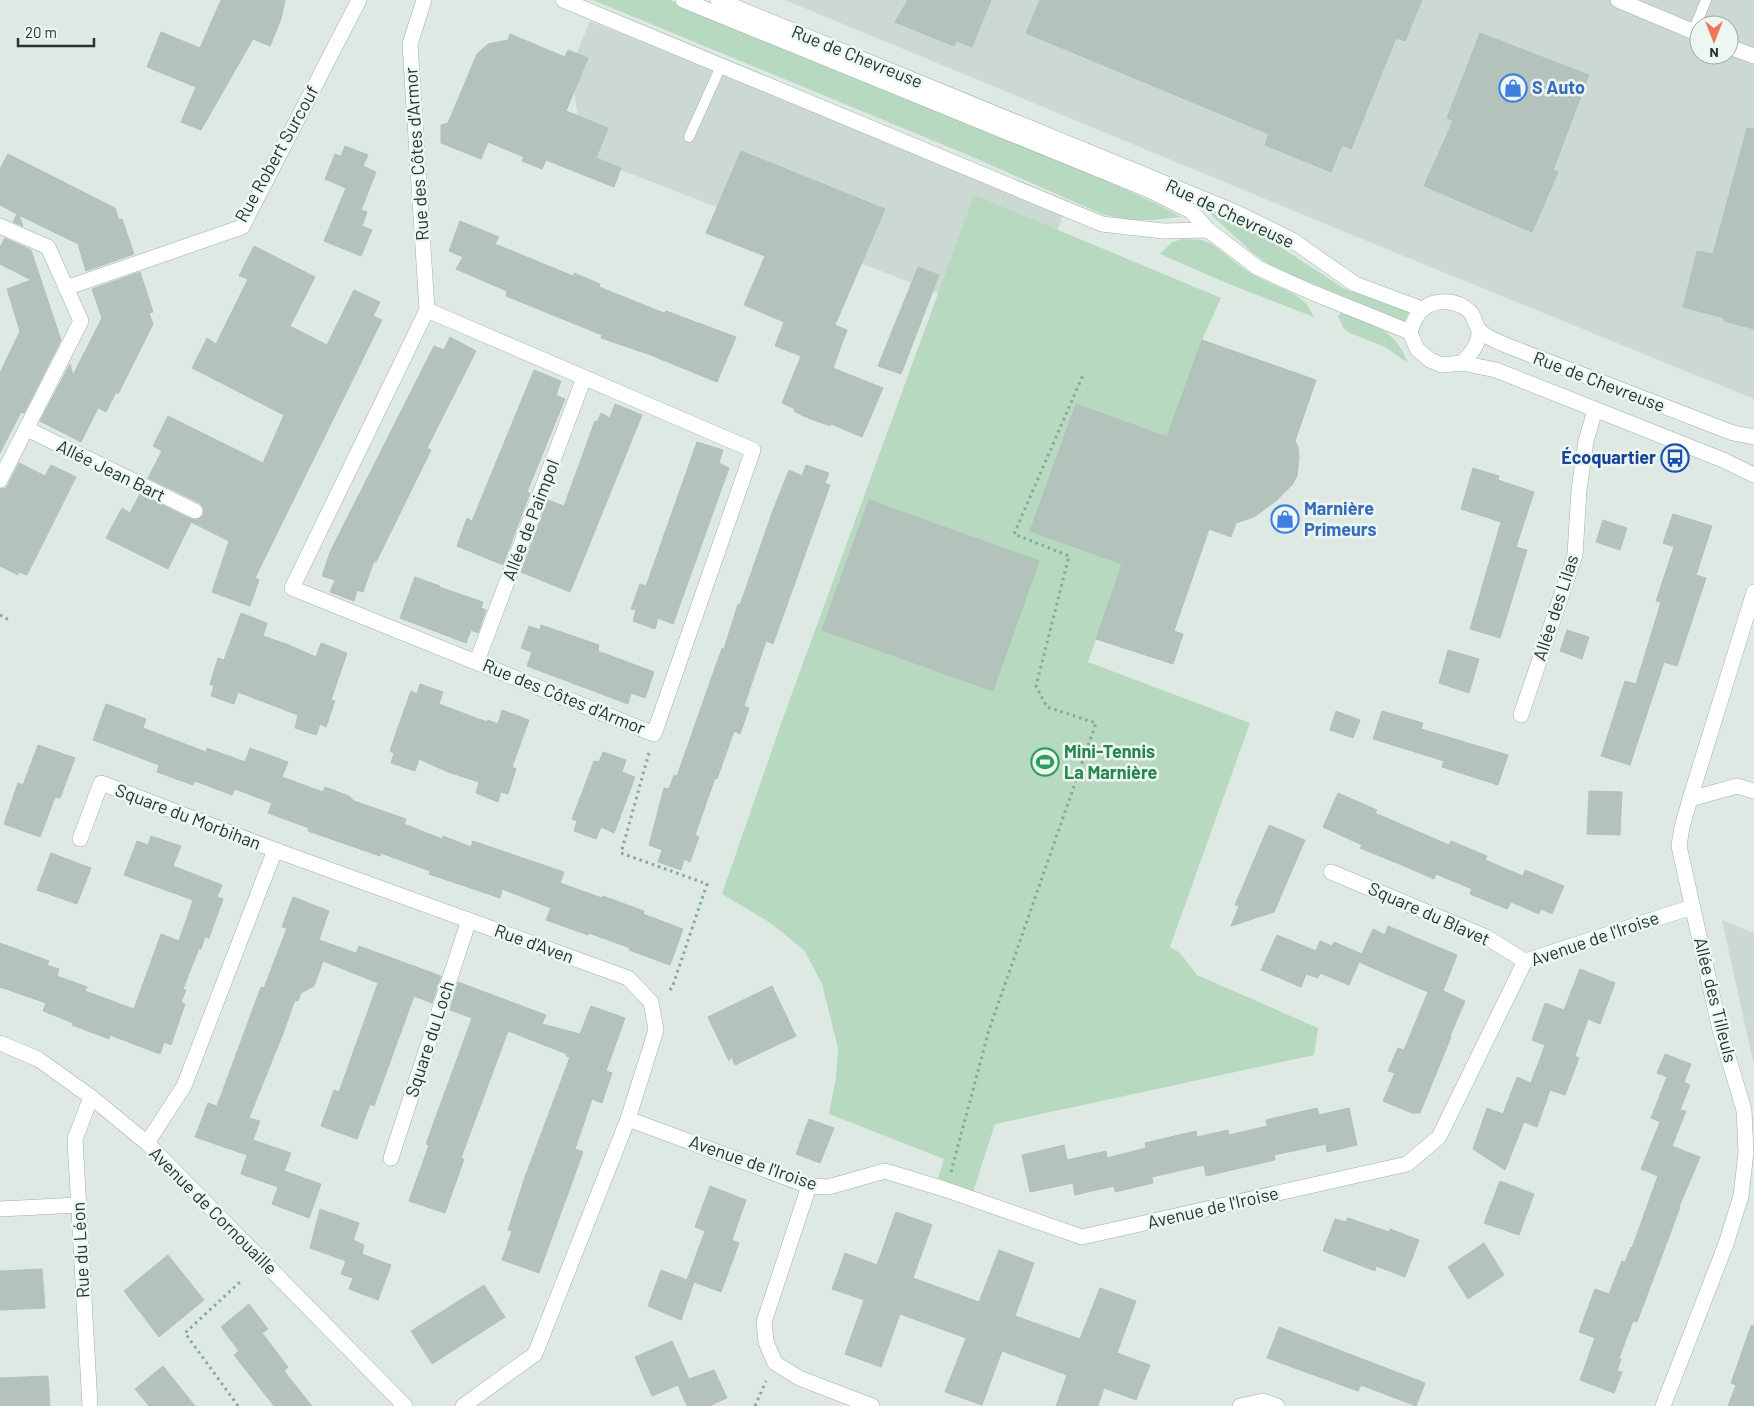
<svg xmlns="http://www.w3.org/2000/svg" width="1754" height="1406" viewBox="0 0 1754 1406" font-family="Barlow,sans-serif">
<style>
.built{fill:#ccd8d2;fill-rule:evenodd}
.green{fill:#b7d9bf}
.building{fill:#b3c3bc;stroke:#b1c2ba}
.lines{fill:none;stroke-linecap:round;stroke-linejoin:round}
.service-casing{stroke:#a1b0aa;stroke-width:11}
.minor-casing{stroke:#a1b0aa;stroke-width:16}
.tertiary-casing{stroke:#a1b0aa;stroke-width:16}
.path{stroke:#80ab9c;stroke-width:3;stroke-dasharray:2.5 4;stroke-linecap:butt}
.service{stroke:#fff;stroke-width:10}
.minor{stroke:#fff;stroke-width:15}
.tertiary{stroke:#fff;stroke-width:15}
.labels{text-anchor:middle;stroke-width:5;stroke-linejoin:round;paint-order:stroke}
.street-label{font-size:18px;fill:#203730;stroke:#eef6f2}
.shop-label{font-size:18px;font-weight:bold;fill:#366cbe;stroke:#eef6f2;text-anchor:start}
.transit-label{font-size:18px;font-weight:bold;fill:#164399;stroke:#eef6f2;text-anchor:end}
.leisure-label{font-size:18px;font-weight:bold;fill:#27864d;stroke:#eef6f2;text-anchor:start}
</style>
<rect width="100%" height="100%" fill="#dee9e4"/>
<g class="built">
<path d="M785 0H1754V399L1362 239ZM1699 25H1729V55H1699Z"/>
<polygon points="590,21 1064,211 1025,327 585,156 570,69"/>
<polygon points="1722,920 1754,933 1754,1066"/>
</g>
<g class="green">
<polygon points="593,0 670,0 1111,183 1155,203 1181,217 1151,220 1127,220 1102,214 968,155"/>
<polygon points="974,195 1221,298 1202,340 1088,662 1250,723 1170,947 1180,953 1197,975 1318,1028 1314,1055 995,1124 973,1192 938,1178 944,1159 829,1114 836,1078 838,1048 822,984 804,950 769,922 722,894 783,718"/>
<polygon points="1207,211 1267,238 1343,288 1409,311 1404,323 1402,323 1387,314 1289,274 1270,265 1253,253"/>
<polygon points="1183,239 1202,240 1212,244 1244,269 1259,278 1294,294 1306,303 1314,317 1224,282 1160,254 1172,242"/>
<path d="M1341 313C1373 324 1395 329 1408 363L1385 347 1350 333 1344 329 1338 316Z"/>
</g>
<g class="building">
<polygon points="221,0 285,0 281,19 270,46 253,39 201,130 181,122 196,87 147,67 161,32 200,48"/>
<polygon points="908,0 991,0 972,47 957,41 954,46 895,22"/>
<polygon points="1040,0 1422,0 1405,41 1396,38 1351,149 1342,145 1331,172 1265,145 1269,134 1026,33"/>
<polygon points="1480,33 1589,75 1553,170 1558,172 1532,232 1424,186 1453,121 1447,118"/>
<polygon points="510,34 565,57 568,50 588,58 566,111 608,128 596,158 621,168 614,187 546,160 542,169 522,161 524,157 488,142 481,159 441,143 441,125 448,123 477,54 488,44 508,40"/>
<polygon points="1747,128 1754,129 1754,329 1724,321 1724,318 1683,307 1697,251 1713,254"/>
<polygon points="345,146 368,155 363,166 376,172 361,210 367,212 362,226 372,230 361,256 324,241 346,188 325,179 335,154 341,156"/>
<polygon points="741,151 885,209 835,325 847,330 833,368 883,388 862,437 831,424 830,426 803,416 794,411 795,409 782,403 801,356 775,346 784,322 744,305 765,256 706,233"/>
<polygon points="8,154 115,208 119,220 122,219 134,254 86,271 78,244 19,215 23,226 13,222 17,214 0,205 0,169"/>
<polygon points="460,221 499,237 495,244 573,276 574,273 600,284 599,287 664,313 666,311 736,337 717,382 648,354 601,338 602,335 506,296 507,291 456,269 463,257 449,251"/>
<polygon points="5,238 31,250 61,340 24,413 21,412 0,453 0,373 20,331 7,289 31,280 0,264 0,247"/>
<polygon points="254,246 315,277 290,326 327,345 354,290 380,302 373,316 382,320 255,578 259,580 250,606 212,592 229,541 191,522 168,569 106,538 122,508 130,513 140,494 191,519 196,520 203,516 204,510 200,503 148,478 162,451 153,446 168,416 263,463 284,415 192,368 207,338 216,344 248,279 239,276"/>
<polygon points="918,267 939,275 901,374 878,366"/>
<polygon points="140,272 153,312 149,313 153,324 118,394 116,392 106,412 98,408 81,442 40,421 70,364 73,375 102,318 92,289"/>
<polygon points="450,337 476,351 427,448 431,450 376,562 374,561 363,592 357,590 354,601 330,592 335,580 322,576 330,552 434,346 444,350"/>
<polygon points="1202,340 1316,380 1295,441 1298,447 1299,458 1297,476 1292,485 1277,500 1254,517 1236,523 1231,537 1209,529 1174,631 1183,634 1173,664 1096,639 1122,564 1030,531 1076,404 1167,437"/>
<polygon points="534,370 561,381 556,395 565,399 527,492 530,493 503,565 457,546 467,518 472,521"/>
<polygon points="615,404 642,415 570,592 521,572 548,500 564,506 595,421 597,422 601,413 610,418"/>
<polygon points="697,442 723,450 719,463 729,468 673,624 658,618 655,629 633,621 636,610 631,609 640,584 646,586"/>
<polygon points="19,463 45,476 51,465 76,477 27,575 19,572 18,575 0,566 0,489 5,488 8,485"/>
<polygon points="806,465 829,473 825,483 830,485 773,644 766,641 744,706 749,708 740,734 734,731 717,779 715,778 695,835 699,837 690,862 684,859 681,870 658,862 662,850 649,845 664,788 669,789 674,775 677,776 722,648 724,649 738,604 740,605 772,513 789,470 802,476"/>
<polygon points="1473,468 1499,476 1498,480 1534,492 1516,547 1527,550 1500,638 1470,629 1501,522 1461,509"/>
<polygon points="869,500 1039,561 993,691 822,630"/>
<polygon points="1673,514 1712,526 1696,575 1706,578 1677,666 1664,662 1630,765 1601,756 1625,681 1636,684 1661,602 1656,601 1674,547 1663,543"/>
<polygon points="1603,520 1627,528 1620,550 1596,542"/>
<polygon points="415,577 440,586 439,587 483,602 481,608 486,610 478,633 471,630 466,643 400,618"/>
<polygon points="241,613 267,623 263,636 289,645 316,657 321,643 347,653 331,700 335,701 326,727 320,724 316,735 295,728 298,715 238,692 234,704 211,696 214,686 210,684 218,658 224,660"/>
<polygon points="541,625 599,645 598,651 654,672 645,698 631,693 628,704 527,666 532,652 521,648 529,626 540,630"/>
<polygon points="1567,630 1589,637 1582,659 1560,651"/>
<polygon points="1448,650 1479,659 1469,693 1439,683"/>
<polygon points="420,684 443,692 439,704 487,722 488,720 498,724 502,710 529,720 512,767 516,769 508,794 501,792 498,802 476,793 479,782 448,772 419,759 415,771 391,763 394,753 390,751 396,733 411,691 417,694"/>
<polygon points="106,704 146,719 143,728 206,752 207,748 245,762 250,748 288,762 282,777 323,792 325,787 349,796 354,801 406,819 404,824 442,839 443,836 471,847 473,841 564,872 560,883 602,898 603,896 644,911 643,914 683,929 670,965 629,950 630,948 589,933 588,935 546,920 551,908 502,889 500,898 429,874 430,871 381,853 380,856 308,831 309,828 268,813 272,803 235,789 232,795 195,781 193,785 157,772 159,765 93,740"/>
<polygon points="1336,711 1360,720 1353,738 1330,730"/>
<polygon points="1382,711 1423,723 1421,729 1508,755 1498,785 1442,767 1444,761 1373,739"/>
<polygon points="38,745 75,758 60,798 55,797 40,837 4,824 18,783 23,785"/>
<polygon points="603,752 626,760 622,772 635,777 614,833 601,827 596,839 574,831 577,821 572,819 594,761 599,762"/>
<polygon points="1589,791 1622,792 1620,835 1587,834"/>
<polygon points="1338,793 1377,810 1375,813 1449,845 1451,841 1487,856 1485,860 1523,876 1525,870 1564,886 1552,914 1541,909 1539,914 1511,902 1507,909 1470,894 1472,889 1436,874 1434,879 1397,863 1360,848 1362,845 1323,827"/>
<polygon points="1269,825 1305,840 1274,912 1231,926 1239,906 1235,905"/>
<polygon points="151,836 181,846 173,866 222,885 217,897 223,899 209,938 205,937 201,949 199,948 183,989 186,990 181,1002 185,1004 171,1045 164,1042 160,1054 110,1035 109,1039 72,1025 73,1023 43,1011 46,1003 0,987 0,943 49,961 47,965 59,969 57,976 87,987 85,991 134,1009 161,934 179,941 193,900 124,875 137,841 148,845"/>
<polygon points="51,853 91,868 77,904 37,890"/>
<polygon points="293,897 329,911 319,940 356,953 359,946 441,976 432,1003 414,996 374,1106 370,1104 357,1139 321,1126 334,1090 339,1092 378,983 323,961 314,986 301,993 298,1001 295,1000 282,1036 249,1118 260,1121 253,1140 291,1153 279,1184 284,1171 321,1184 309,1218 272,1204 278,1187 241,1174 247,1155 195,1137 208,1103 217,1106 261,987 264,988 287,928 282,927"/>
<polygon points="1388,926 1457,955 1443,991 1465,1001 1450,1036 1451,1037 1420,1113 1412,1113 1383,1101 1395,1073 1388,1071 1398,1048 1404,1050 1428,992 1359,962 1349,985 1320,973 1318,978 1306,974 1301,987 1261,970 1277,935 1316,951 1320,941 1332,946 1334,942 1362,954 1373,929 1385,935"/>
<polygon points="1580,969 1615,983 1600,1024 1588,1019 1575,1056 1579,1058 1565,1095 1550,1090 1537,1127 1524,1122 1505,1170 1473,1149 1487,1108 1503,1114 1517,1077 1531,1083 1545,1045 1532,1040 1545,1003 1564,1010"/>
<polygon points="458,982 546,1015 542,1024 580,1034 591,1006 625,1018 606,1071 612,1073 602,1103 592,1099 575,1149 583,1152 539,1273 502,1260 512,1231 508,1230 525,1177 570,1057 566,1056 567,1054 508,1031 461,1158 464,1159 445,1213 409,1201 429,1145 426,1144 472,1018 450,1010"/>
<polygon points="772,986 796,1036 735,1065 731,1056 729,1061 708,1017"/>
<polygon points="1665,1054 1691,1064 1684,1082 1690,1085 1680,1110 1686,1111 1672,1146 1700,1157 1679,1207 1680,1207 1673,1226 1637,1322 1633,1321 1619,1358 1621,1359 1617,1371 1622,1372 1614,1393 1580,1380 1595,1338 1579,1332 1595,1289 1609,1294 1622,1261 1625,1262 1631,1247 1632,1248 1658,1176 1641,1169 1660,1122 1651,1118 1667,1077 1657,1073"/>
<polygon points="1317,1108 1319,1115 1349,1108 1357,1145 1327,1152 1326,1144 1274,1155 1275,1160 1206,1176 1204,1165 1152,1177 1153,1183 1115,1192 1114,1186 1075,1195 1073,1183 1030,1192 1022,1155 1064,1145 1067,1160 1106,1151 1107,1158 1146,1148 1145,1143 1196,1131 1197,1137 1228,1130 1229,1135 1267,1126 1266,1120"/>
<polygon points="809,1119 834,1128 820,1163 796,1154"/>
<polygon points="1500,1181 1534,1194 1519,1235 1484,1223"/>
<polygon points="710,1186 746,1200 732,1240 739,1243 721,1292 694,1282 681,1320 648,1306 661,1270 687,1280 705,1231 695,1227"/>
<polygon points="320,1209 359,1223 353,1240 364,1245 362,1254 391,1265 378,1300 349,1289 353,1278 341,1274 346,1261 310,1248"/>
<polygon points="896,1212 932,1225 913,1278 979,1302 999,1250 1034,1263 1015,1316 1080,1339 1100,1288 1136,1301 1117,1353 1150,1365 1136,1400 1104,1388 1098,1406 1056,1406 1067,1375 1002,1351 982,1405 945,1392 966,1338 900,1314 881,1367 845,1354 864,1300 832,1289 845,1253 877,1265"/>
<polygon points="1348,1218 1389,1232 1390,1229 1419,1240 1405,1277 1376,1266 1375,1271 1323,1251 1335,1219 1346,1222"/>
<polygon points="1484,1243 1504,1275 1468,1299 1448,1267"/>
<polygon points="168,1255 204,1300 159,1337 124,1291"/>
<polygon points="42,1269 45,1308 0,1310 0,1271"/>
<polygon points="484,1285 505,1317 432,1364 411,1331"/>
<polygon points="249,1304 268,1329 262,1333 288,1367 284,1371 312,1406 274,1406 234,1355 239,1351 221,1327"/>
<polygon points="1751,1326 1754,1326 1754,1406 1728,1406 1736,1385 1731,1383"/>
<polygon points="1279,1327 1425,1383 1416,1406 1361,1385 1358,1391 1267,1358"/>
<polygon points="672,1341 689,1379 714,1370 727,1398 709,1406 687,1406 678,1385 652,1396 635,1357"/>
<polygon points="163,1366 195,1406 149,1406 135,1389"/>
<polygon points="48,1376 50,1406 0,1406 0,1378"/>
</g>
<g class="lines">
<g class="service-casing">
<g id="service">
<polyline points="1693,32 1706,0"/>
<polyline points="689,137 721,66"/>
</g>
</g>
<g class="minor-casing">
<g id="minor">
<polyline points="424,0 410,44 427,310 292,588 654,734 753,450 427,310"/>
<polyline points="563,0 1102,224 1163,231 1208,230"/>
<polyline points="1618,0 1699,34"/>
<polyline points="1729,47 1754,56"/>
<polyline points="0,226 48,247 81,321 0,480"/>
<polyline points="66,288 242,227 359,0"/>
<polyline points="27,429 195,511"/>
<polyline points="477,661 584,378"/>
<polyline points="1521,715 1575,555 1579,490 1586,441 1595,410"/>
<polyline points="1690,799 1737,786 1754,791"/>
<polyline points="80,839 101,783 275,850"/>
<polyline points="1331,872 1486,937 1525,961"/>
<polyline points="0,1043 38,1059 91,1097 147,1143 405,1406"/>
<polyline points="628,1119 809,1186 828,1187 885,1171 947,1190 1082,1237 1407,1164 1439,1137 1525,961 1692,907"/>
<polyline points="147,1143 184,1086 275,850 628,978 651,1002 656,1030 628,1119 535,1354 463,1406"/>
<polyline points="391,1158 469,920"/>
<polyline points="809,1186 764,1322 766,1342 775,1363 799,1378 872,1406"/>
<polyline points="0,1209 78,1205"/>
<polyline points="90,1406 75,1139 91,1097"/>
<polyline points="1240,1406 1263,1401 1277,1406"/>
<polyline points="1663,1406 1726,1244 1741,1196 1746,1152 1744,1110 1720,1030 1679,846 1682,827 1690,799 1754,592"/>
</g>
</g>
<g class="tertiary-casing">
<g id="tertiary">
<polyline points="683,0 1149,190 1191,211 1208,230 1258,268 1311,292 1410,332 1417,349 1430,360 1442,365 1462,363 1496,370 1723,460 1754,475"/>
<polyline points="718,0 1235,212 1292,240 1355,284 1422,309"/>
<path d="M1410 332C1413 324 1415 315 1423 309 1436 298 1457 300 1469 311 1475 316 1475 326 1480 331 1487 338 1499 342 1508 346L1733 433 1754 437"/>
<path d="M1462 363C1471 353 1479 345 1479 331"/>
</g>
</g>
<g class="path">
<polyline points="0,615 9,620"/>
<polyline points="649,753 621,853 707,884 672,988 668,991"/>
<polyline points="951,1172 989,1030 1096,723 1047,707 1036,686 1069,556 1014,534 1083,375"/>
<polyline points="238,1406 185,1333 241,1281"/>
<polyline points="755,1406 766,1381"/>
</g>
<use href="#service" class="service"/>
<use href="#minor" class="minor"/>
<use href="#tertiary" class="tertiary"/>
</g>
<defs>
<g id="shop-ring" transform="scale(1.4375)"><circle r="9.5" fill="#eef6f2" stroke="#3f7fe0" stroke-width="1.5"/><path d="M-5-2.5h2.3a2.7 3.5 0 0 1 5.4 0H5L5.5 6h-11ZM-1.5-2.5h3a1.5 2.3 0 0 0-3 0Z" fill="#3f7fe0"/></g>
<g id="bus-ring" transform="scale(1.4375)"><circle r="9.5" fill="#eef6f2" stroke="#1a4fb4" stroke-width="1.5"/><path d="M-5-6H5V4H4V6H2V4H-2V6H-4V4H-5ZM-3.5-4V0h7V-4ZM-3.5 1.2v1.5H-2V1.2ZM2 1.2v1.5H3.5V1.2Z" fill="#1a4fb4"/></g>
<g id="stadium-ring" transform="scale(1.4375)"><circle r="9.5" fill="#eef6f2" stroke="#2e9e5b" stroke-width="1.5"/><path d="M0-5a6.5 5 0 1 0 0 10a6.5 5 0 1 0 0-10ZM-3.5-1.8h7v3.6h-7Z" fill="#2e9e5b"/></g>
</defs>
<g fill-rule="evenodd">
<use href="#shop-ring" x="1513" y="88"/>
<use href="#bus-ring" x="1675" y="458"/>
<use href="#shop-ring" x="1285" y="519"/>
<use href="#stadium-ring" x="1045" y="762"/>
</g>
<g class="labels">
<g class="street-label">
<text transform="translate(857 57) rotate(22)" y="6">Rue de Chevreuse</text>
<text transform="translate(277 154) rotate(-61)" y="6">Rue Robert Surcouf</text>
<text transform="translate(417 154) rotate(-94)" y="6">Rue des Côtes d'Armor</text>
<text transform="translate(1230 214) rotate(25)" y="6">Rue de Chevreuse</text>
<text transform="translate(1599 382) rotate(21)" y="6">Rue de Chevreuse</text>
<text transform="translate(111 471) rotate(26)" y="6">Allée Jean Bart</text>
<text transform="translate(531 520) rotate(-69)" y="6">Allée de Paimpol</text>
<text transform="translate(1556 608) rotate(-72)" y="6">Allée des Lilas</text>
<text transform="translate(564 697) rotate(22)" y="6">Rue des Côtes d'Armor</text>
<text transform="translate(188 817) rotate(21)" y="6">Square du Morbihan</text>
<text transform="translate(1429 914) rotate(24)" y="6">Square du Blavet</text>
<text transform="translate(1595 939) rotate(-19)" y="6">Avenue de l'Iroise</text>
<text transform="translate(534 944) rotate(20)" y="6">Rue d'Aven</text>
<text transform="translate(1715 1000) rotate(76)" y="6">Allée des Tilleuls</text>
<text transform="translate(430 1039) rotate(-72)" y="6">Square du Loch</text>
<text transform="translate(753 1163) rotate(19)" y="6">Avenue de l'Iroise</text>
<text transform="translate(1213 1208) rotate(-13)" y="6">Avenue de l'Iroise</text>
<text transform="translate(213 1211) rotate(45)" y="6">Avenue de Cornouaille</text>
<text transform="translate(81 1250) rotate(-93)" y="6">Rue du Léon</text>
</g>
<g class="shop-label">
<text x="1532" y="94">S Auto</text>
<text x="1304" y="515">Marnière<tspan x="1304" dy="21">Primeurs</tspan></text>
</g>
<g class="transit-label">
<text x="1656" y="464">Écoquartier</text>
</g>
<g class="leisure-label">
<text x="1064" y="758">Mini-Tennis<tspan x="1064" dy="21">La Marnière</tspan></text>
</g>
</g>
<g transform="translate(1714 40) rotate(180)"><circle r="24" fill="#eef6f2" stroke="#9caaa4"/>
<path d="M0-4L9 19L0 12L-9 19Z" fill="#eb785a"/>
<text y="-8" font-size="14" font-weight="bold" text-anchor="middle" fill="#203730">N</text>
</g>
<path d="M18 38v8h76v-8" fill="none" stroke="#203730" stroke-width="2.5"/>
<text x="25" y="38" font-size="15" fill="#203730" stroke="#eef6f2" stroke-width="4" paint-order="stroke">20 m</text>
</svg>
